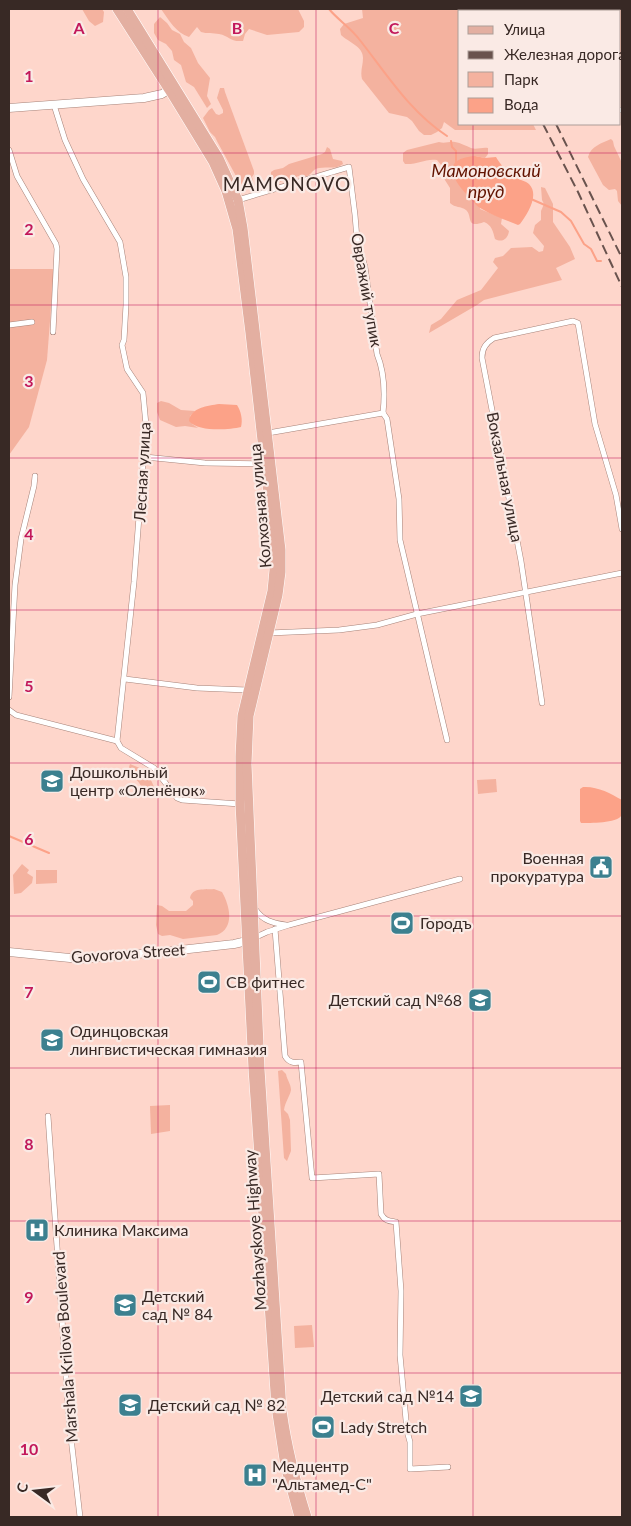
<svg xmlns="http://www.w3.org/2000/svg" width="631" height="1526" viewBox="0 0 631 1526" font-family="Lato,sans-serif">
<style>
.green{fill:#f4b29f}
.water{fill:#fca288}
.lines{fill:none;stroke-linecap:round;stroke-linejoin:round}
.stream{stroke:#fca288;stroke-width:2}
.street-casing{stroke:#a78379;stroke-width:6}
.secondary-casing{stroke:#a78379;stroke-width:9}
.primary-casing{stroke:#fff;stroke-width:10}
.street{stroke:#fff;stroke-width:5}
.secondary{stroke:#fff;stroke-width:8}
.primary{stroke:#e3afa1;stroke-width:9}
.rail{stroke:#69534e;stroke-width:2;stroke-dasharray:10 5;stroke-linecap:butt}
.grid{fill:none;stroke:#c2185b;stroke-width:1;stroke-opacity:0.55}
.labels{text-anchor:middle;stroke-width:4.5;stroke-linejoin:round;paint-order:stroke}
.street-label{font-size:16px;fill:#382925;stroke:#faeae5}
.poi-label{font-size:16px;fill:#382925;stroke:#faeae5;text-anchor:start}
.water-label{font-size:18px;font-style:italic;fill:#621300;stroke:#faeae5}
.quarter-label{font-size:19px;letter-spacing:1px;fill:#382925;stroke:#faeae5}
.grid-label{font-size:16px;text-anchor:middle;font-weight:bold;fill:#c2185b;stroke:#faeae5;stroke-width:4.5;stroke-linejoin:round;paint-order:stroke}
</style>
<rect width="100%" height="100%" fill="#fed6cb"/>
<g class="green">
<polygon points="82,9 102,9 104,12 103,22 95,26 89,21"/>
<path d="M161 9H298L304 21V27L299 32 267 35 249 29 245 34 243 41C229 42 230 36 219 34 213 33 207 34 201 32L197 27 189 37C176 33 169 20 161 9Z"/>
<path d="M362 9H473L474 11H460V124H533L536 130H455L444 122 442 128 437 132 431 135H424L419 131 412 121 407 117 389 113 362 79C360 71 363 66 363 58 363 46 348 42 341 35L340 29 344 24 363 18Z"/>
<polygon points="559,9 622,9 622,55 620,54 620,11 561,11"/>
<polygon points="160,17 167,23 172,30 180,34 184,42 191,48 198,63 210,78 207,96 211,104 207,108 194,87 186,82 181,65 174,60 172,51 166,44 158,40 154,33 154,24"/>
<polygon points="220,88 224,88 225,92 254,171 254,174 252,177 253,180 251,186 248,188 244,187 236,176 218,143 215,137 210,132 203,118 209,110 212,108 216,114 219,115 223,113 223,110 217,98"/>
<path d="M611 139 613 141 614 146 622 163V206L618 201 617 191 615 189 609 190 603 185 588 157C591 146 602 143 611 139Z"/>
<path d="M439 142C445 144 449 141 455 142 461 143 466 146 471 148 476 150 482 147 488 148V154L485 158 475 156 480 209 502 218 501 224 509 231C508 239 502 243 495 239 493 232 492 225 484 222 465 229 473 216 466 210 461 206 455 208 450 203V188L443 177 442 166 437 160C426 158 417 165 405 164L403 161V153L407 150Z"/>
<path d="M327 147 330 149 333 159 342 161 343 164C335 170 328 166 319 168 309 170 313 179 298 176L292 180 282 181 276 184 271 175V172L274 170 283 168 289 164 322 154 325 152Z"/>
<polygon points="541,187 545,188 553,204 553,222 570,247 575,259 556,268 562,280 484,300 477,305 429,333 431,325 441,319 457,300 481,290 498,268 493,262 495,258 503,256 511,248 532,247 539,252 543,251 544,246 533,233 535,225 541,220 541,211 544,204 542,200"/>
<polygon points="9,269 54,269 47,360 29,427 9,455"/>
<polygon points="161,401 169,403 181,410 195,411 190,416 192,424 198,428 185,426 176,427 160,420 157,412 157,403"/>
<path d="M130 764 147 771 154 787 142 788C139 781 134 777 127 774Z"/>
<polygon points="496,779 497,792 478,794 477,780"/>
<polygon points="22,864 29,870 27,873 33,877 32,883 21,893 14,894 13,875"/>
<polygon points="36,870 57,870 57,883 36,884"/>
<path d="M214 889 222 892C230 906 235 928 217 935L183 939 170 935 162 936 158 934 156 925 157 905 162 906 169 911H186L193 905V901L190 898C192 887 205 890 214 889Z"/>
<path d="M282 1070 286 1074C287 1080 291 1084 291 1090 290 1096 285 1102 284 1110L288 1114 290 1120 291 1151 287 1161 284 1158 278 1071Z"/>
<polygon points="170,1105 170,1131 151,1134 150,1106"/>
<polygon points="312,1325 314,1347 295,1348 294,1326"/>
</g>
<g class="water">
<path d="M475 156 485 158 496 157C499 163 509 174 515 177 519 180 526 181 529 184 540 195 527 215 520 224L518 225C506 220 493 216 482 209 477 207 474 202 470 198 454 182 438 159 475 156Z"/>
<path d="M219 404 237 405C241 411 243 420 241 427 228 430 198 432 189 421 191 407 208 406 219 404Z"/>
<path d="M583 787C597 786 610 793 622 800 622 805 624 812 621 816 617 823 590 823 581 823L580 821V789Z"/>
</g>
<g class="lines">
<g class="stream">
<path d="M329 9C338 20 350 27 359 39 386 73 409 111 447 136"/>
<polyline points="451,141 452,147 456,151 456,164"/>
<polyline points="531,199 561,212 571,221 584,244 591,249 597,261 601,261"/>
<polyline points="9,836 49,853"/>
</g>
<g class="street-casing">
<g id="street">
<polyline points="54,105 65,140 83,179 120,242 126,277 126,305 124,340 122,345 127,369 143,393 146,425 134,582 117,741"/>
<polyline points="620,110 622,110"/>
<polyline points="9,150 17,176 56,244 57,249 53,332"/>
<path d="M238 200 349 167 355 215 357 239 365 267 377 354C384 371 385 394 383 413"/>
<polyline points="9,325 32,322"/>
<polyline points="383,413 387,419 399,499 400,540 447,740"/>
<polyline points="268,433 383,413"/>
<polyline points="145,457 205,463 264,464"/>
<polyline points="269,633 339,630 377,625 417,614 622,573"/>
<polyline points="125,679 197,688 247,690"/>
<polyline points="9,697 15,585 21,539 34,486 35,476"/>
<path d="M542 703 521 561 482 358C482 348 486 343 494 338L573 321 578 323 595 424 616 495 622 529"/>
<polyline points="9,710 16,715 117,741"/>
<polyline points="117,741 121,748 154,768 177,798 182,800 240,804"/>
<path d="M255 909C263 921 273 923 286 925"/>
<path d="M275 929 285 1056C289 1063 294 1063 301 1062L312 1178 379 1174 381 1214C385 1221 389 1221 396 1222L401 1291 400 1355 407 1431 410 1442V1469L448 1467"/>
<polyline points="254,938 267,932 289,925 460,879"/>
<polyline points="48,1116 69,1420 80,1517"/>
</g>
</g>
<g class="secondary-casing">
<g id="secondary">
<polyline points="9,108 144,98 162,94 173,87"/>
<polyline points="9,952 80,959 171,951 234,944 247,941"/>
</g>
</g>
<g class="primary-casing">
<g id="primary">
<polyline points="117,9 169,90 213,162 226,191 237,229 250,333 271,521 274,570 272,591 242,716 240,756 240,804 253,1069 276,1407 285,1466 299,1517"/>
<path d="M127 9 219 158 238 200 243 228 281 550V572L278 595 249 716 247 764 260 1069 282 1410C287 1447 296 1482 307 1517"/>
</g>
</g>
<use href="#street" class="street"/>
<use href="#secondary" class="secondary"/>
<use href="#primary" class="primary"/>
<g class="rail">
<polyline points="483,9 485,11"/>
<polyline points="497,9 498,11"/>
<polyline points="543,124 578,192 622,287"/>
<polyline points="556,124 622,258"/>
</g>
</g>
<path class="grid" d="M158 9V1517M316 9V1517M473 9V11M473 124V1517M9 153H622M9 305H622M9 458H622M9 610H622M9 763H622M9 916H622M9 1068H622M9 1221H622M9 1373H622"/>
<defs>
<g id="school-square" transform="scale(1.25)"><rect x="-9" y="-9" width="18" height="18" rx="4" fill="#3c808f" stroke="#faeae5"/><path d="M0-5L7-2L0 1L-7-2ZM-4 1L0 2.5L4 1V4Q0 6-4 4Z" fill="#fff"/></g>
<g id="civic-square" transform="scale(1.25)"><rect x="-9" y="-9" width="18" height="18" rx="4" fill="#3c808f" stroke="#faeae5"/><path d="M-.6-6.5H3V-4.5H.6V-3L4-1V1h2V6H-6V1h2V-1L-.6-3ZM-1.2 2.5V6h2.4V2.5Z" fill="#fff"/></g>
<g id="stadium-square" transform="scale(1.25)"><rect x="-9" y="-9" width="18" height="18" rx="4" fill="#3c808f" stroke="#faeae5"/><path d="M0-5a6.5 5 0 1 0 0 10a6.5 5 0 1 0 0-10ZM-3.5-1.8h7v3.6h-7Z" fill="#fff"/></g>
<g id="hospital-square" transform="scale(1.25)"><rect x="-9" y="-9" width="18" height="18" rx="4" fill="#3c808f" stroke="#faeae5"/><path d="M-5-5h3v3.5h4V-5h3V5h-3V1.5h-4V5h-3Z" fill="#fff"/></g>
</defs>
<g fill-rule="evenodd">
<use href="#school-square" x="52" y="781"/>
<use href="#civic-square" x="601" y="867"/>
<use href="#stadium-square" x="402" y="923"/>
<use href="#stadium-square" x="209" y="982"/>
<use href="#school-square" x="480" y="1000"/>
<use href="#school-square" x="52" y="1040"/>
<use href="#hospital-square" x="37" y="1230"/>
<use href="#school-square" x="125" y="1305"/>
<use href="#school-square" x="471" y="1396"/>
<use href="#school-square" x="130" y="1405"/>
<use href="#stadium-square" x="323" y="1427"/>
<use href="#hospital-square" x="255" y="1475"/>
</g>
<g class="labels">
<g class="street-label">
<text transform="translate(367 290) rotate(80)" y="6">Овражий тупик</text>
<text transform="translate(142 472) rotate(-87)" y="6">Лесная улица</text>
<text transform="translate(505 477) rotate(79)" y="6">Вокзальная улица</text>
<text transform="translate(260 506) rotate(-95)" y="6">Колхозная улица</text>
<text transform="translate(128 953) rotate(-4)" y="6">Govorova Street</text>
<text transform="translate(255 1230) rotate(-94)" y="6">Mozhayskoye Highway</text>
<text transform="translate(65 1347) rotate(-94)" y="6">Marshala Krilova Boulevard</text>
</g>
<g class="poi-label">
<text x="70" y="778">Дошкольный<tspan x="70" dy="18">центр «Оленёнок»</tspan></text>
<text x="584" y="864" text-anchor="end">Военная<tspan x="584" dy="18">прокуратура</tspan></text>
<text x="420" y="929">Городъ</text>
<text x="226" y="988">СВ фитнес</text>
<text x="462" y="1006" text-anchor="end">Детский сад №68</text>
<text x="70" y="1037">Одинцовская<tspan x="70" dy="18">лингвистическая гимназия</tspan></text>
<text x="54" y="1236">Клиника Максима</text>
<text x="142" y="1302">Детский<tspan x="142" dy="18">сад № 84</tspan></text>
<text x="454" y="1402" text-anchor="end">Детский сад №14</text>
<text x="148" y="1411">Детский сад № 82</text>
<text x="340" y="1433">Lady Stretch</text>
<text x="272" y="1472">Медцентр<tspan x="272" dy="18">"Альтамед-С"</tspan></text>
</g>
<g class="water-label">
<text x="486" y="177">Мамоновский<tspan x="486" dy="21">пруд</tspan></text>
</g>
<g class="quarter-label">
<text x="287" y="191">MAMONOVO</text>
</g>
</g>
<g class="grid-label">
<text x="79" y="34">A</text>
<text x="237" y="34">B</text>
<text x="394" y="34">C</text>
<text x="29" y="82">1</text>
<text x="29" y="235">2</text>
<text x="29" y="387">3</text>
<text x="29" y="540">4</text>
<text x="29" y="692">5</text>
<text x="29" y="845">6</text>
<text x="29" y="998">7</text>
<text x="29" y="1150">8</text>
<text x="29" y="1303">9</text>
<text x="29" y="1455">10</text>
</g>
<rect width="631" height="1526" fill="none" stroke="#382925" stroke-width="20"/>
<rect x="458" y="10" width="162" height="115" fill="#faeae5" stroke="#ac9d98"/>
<rect x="468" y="26" width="25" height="8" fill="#e3afa1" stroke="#ac9d98"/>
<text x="504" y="35" font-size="15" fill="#382925">Улица</text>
<rect x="468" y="51" width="25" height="8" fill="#69534e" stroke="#ac9d98"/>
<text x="504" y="60" font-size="15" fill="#382925">Железная дорога</text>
<rect x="468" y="72" width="25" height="15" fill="#f4b29f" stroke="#ac9d98"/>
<text x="504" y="85" font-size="15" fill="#382925">Парк</text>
<rect x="468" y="98" width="25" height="15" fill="#fca288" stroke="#ac9d98"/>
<text x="504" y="110" font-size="15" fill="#382925">Вода</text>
<g transform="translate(35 1491) rotate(285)" stroke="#faeae5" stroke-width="4" paint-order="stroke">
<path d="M0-4L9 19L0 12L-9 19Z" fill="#382925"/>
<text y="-8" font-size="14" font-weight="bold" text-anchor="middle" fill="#382925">С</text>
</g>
</svg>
